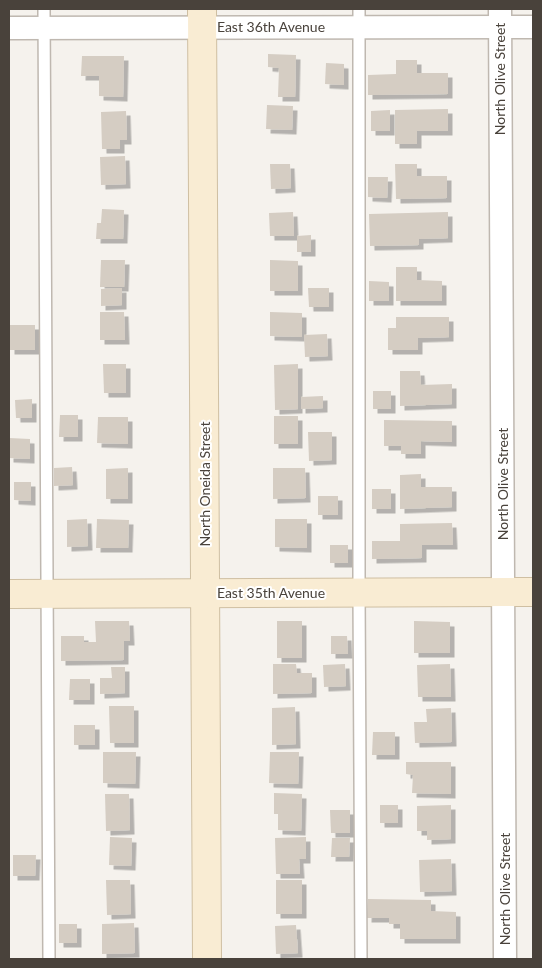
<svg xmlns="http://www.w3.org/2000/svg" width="542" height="968" viewBox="0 0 542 968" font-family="Lato,sans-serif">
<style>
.building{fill:#d5cdc3;filter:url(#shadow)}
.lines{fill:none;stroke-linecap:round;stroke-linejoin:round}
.lane-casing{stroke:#bfb8b0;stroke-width:14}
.street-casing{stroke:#bfb8b0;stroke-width:25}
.secondary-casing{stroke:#cfbfa2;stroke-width:30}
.lane{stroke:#fff;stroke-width:11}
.street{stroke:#fff;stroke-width:22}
.secondary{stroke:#f9ecd3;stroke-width:28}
.labels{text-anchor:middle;stroke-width:4;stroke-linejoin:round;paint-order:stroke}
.street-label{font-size:14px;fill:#49423b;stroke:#fff}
</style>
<defs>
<filter id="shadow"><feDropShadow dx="4.5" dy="4.5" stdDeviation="0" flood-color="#0004"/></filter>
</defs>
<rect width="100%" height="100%" fill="#f5f2ed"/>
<g class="building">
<polygon points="268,54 296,55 295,97 278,97 279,68 268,67"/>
<polygon points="82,56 124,56 123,97 99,96 99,76 81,76"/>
<polygon points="396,60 417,60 417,73 448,73 448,94 368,95 368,75 396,74"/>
<polygon points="326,63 344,64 344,85 325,84"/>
<polygon points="267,105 293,106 292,130 266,129"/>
<polygon points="448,109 448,131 417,131 417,144 395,144 395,110"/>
<polygon points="390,110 390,131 371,131 371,111"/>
<polygon points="126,111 127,140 120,140 120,149 102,149 101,112"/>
<polygon points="125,156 126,184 101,185 100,157"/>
<polygon points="270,164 290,164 291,188 271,189"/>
<polygon points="395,164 417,164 417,176 447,176 447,198 396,199"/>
<polygon points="368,177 388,177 387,198 368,197"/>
<polygon points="102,209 124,210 123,239 96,239 97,223 101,223"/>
<polygon points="293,212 294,236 270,236 269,213"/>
<polygon points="448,212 448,238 419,239 419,245 370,246 369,214"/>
<polygon points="311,235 311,252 297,252 297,236"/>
<polygon points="101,260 125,260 124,287 100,287"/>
<polygon points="270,260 298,261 298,291 270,291"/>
<polygon points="396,267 417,267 417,280 442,281 442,301 396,301"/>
<polygon points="369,281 389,282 389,301 369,301"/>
<polygon points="122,288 122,305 101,306 101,289"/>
<polygon points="308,288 329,288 329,307 309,307"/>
<polygon points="100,312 124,312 125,340 100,340"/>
<polygon points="270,312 302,313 302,337 270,336"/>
<polygon points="396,317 449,317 449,337 418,338 418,350 388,350 388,328 396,328"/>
<rect x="10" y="325" width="25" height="25"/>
<polygon points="327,334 328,356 305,357 304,335"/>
<polygon points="103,364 126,364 126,393 104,393"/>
<polygon points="298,364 298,409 275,410 274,365"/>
<polygon points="400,371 420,371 421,385 452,384 452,404 400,406"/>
<rect x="373" y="391" width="18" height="18"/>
<polygon points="323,396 323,408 301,409 301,397"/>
<polygon points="32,399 32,418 16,418 15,400"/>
<polygon points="60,415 78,415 78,437 59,437"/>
<rect x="274" y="416" width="24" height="28"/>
<polygon points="98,417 128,417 128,444 97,443"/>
<polygon points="384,420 452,421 452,442 421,441 421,454 401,454 401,446 384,446"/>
<polygon points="308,432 332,432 332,460 309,461"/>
<polygon points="9,438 30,439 30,459 9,458"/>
<polygon points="72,467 73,485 54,486 54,468"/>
<polygon points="128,468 128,499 106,499 106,469"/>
<polygon points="273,468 305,468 306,498 273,499"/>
<polygon points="421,474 421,487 452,487 452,507 400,509 400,475"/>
<polygon points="14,482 31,482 31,501 14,500"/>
<rect x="372" y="489" width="19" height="20"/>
<rect x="318" y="496" width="20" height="19"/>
<polygon points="87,519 88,546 67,547 67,520"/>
<polygon points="97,519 129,520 128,548 96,548"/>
<polygon points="275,519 307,519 307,548 275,547"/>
<polygon points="452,523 453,545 422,545 422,558 372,559 372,541 400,541 400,524"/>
<rect x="330" y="545" width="18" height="18"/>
<polygon points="95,621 129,621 130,641 124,641 124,660 61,661 61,636 84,636 84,642 96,642"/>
<rect x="277" y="621" width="25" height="37"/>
<polygon points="414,621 450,622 450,653 414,653"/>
<polygon points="331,636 347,636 348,654 331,654"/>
<polygon points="273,664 296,664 297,673 312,673 312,693 273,694"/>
<polygon points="345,664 346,686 324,687 323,665"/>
<polygon points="450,664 451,697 418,697 417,665"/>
<polygon points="111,667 125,667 125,693 100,694 100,678 112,678"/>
<polygon points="70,679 90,679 90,700 69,700"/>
<polygon points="109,706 134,706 134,743 110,743"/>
<polygon points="295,707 296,744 272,745 272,708"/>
<polygon points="451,708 452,742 415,743 414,722 427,722 426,709"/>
<rect x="74" y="725" width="21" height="20"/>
<polygon points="373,732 395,732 395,755 372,755"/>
<polygon points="103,752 136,752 135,784 103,783"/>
<polygon points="270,752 299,752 298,784 269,783"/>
<polygon points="406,762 451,762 451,794 412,793 413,775 406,774"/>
<polygon points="274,793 302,794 301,831 278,830 278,814 274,814"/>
<polygon points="105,794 129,794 130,830 106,831"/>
<rect x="380" y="805" width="18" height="18"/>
<polygon points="451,805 451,839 427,840 427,831 417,831 417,806"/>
<polygon points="330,810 350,810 350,833 331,833"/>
<polygon points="110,837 132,838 131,866 109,865"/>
<polygon points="306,837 306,859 299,859 300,874 276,874 275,838"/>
<polygon points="332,838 350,838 349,857 331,857"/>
<polygon points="13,855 36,855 35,876 13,876"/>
<polygon points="451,859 452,891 420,892 419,860"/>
<polygon points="106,880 130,880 131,914 107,915"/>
<rect x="276" y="880" width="26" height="34"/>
<polygon points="368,899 431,900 431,911 456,912 456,939 400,939 400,924 389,924 389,918 367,918"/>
<polygon points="134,923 135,953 102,954 102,924"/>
<rect x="59" y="924" width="18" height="19"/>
<polygon points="296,925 298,953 276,954 275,926"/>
</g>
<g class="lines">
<g class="lane-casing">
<g id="lane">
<polyline points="44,9 49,959"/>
<polyline points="359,9 359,593 361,959"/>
</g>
</g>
<g class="street-casing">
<g id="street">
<polyline points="500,9 505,959"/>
<polyline points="9,28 533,27"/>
</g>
</g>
<g class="secondary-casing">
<g id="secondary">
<polyline points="202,9 207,959"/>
<polyline points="9,594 533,592"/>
</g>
</g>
<use href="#lane" class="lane"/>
<use href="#street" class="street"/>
<use href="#secondary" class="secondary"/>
</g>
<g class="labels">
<g class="street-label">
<text x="271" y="32">East 36th Avenue</text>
<text transform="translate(500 79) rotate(-90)" y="5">North Olive Street</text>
<text transform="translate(205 484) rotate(-90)" y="5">North Oneida Street</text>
<text transform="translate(503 484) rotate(-90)" y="5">North Olive Street</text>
<text x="271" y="598">East 35th Avenue</text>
<text transform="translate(505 889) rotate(-90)" y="5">North Olive Street</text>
</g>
</g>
<rect width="542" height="968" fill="none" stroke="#49423b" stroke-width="20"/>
</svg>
